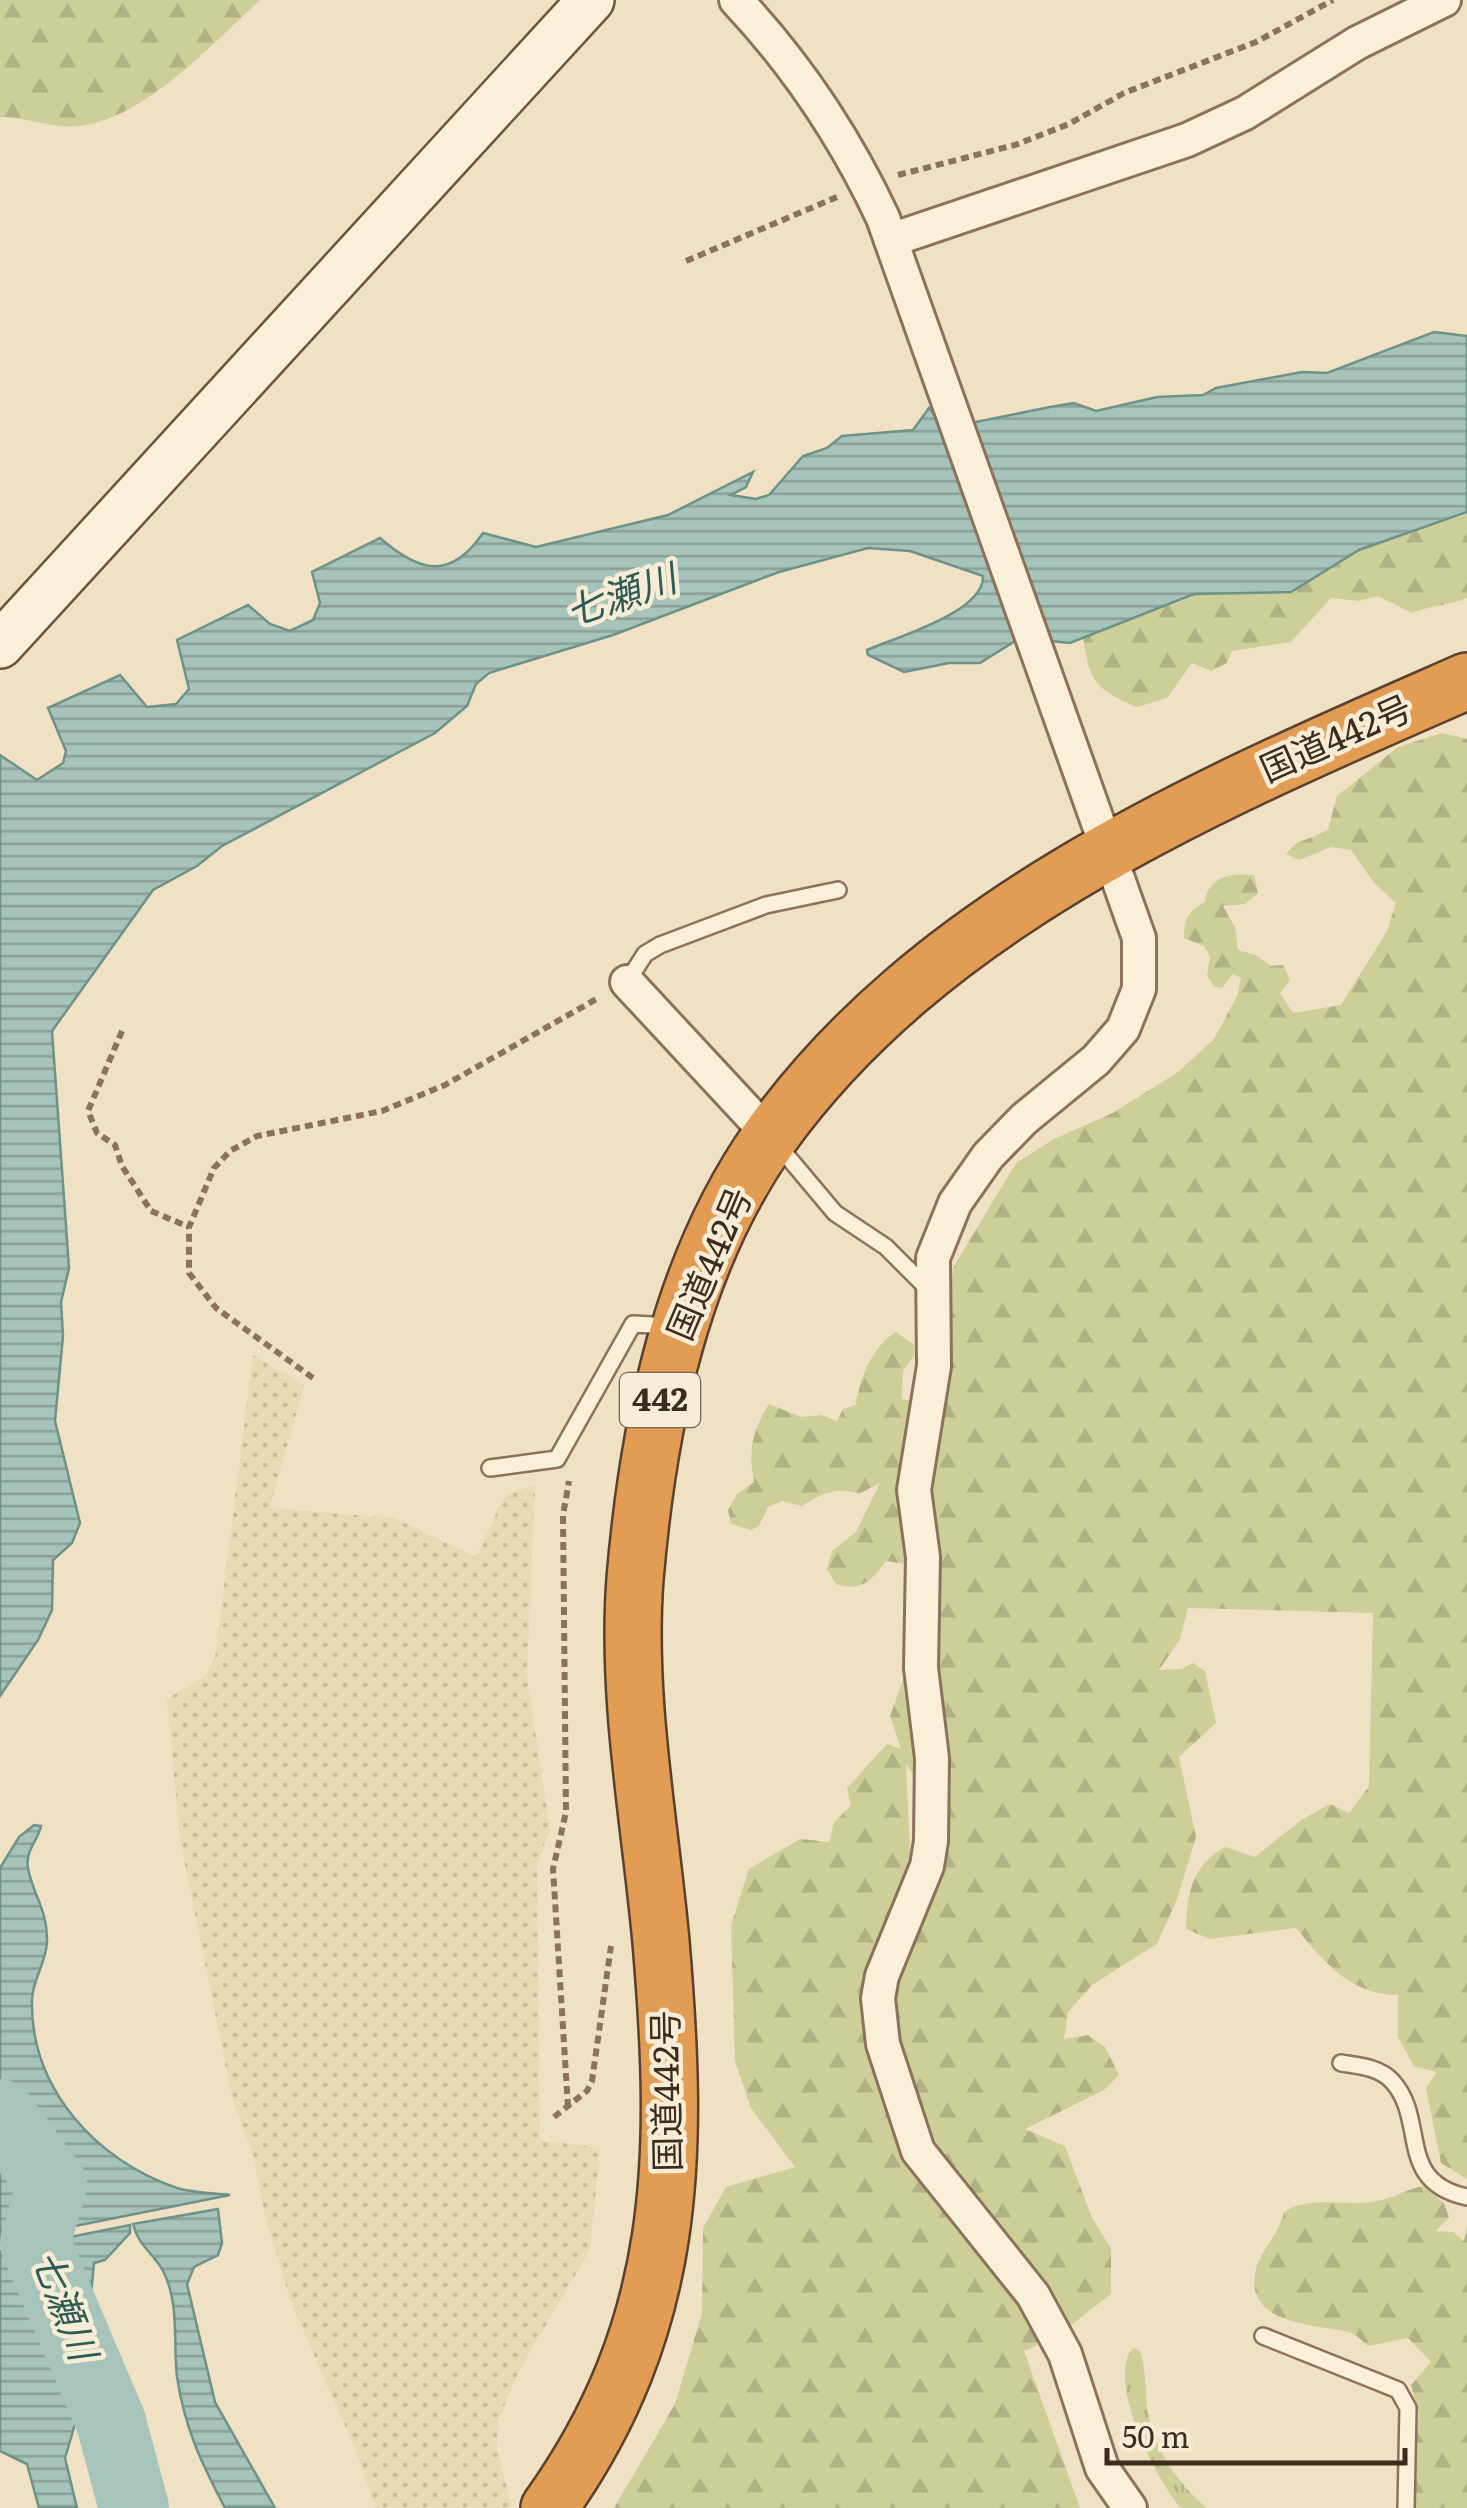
<svg xmlns="http://www.w3.org/2000/svg" width="1467" height="2508" viewBox="0 0 1467 2508" font-family="Literata,'Noto Sans JP',serif">
<style>
.farmland{fill:url(#farmland-dots)}
.grass{fill:url(#grass-tufts)}
.forest{fill:url(#forest-firs);fill-rule:evenodd}
.water{fill:url(#water-rules);stroke:#6d9387;stroke-width:2.5}
.lines{fill:none;stroke-linecap:round;stroke-linejoin:round}
.river{stroke:#a7c4ba;stroke-width:70}
.lane-casing{stroke:#8c725a;stroke-width:20}
.street-casing{stroke:#8c725a;stroke-width:38}
.secondary-casing{stroke:#6e533d;stroke-width:50}
.highway-casing{stroke:#5a412e;stroke-width:60}
.path{stroke:#8c725a;stroke-width:6;stroke-dasharray:8 5;stroke-linecap:butt}
.lane{stroke:#faefd9;stroke-width:15}
.street{stroke:#faefd9;stroke-width:32}
.secondary{stroke:#faefd9;stroke-width:45}
.highway{stroke:#e29c53;stroke-width:55}
.labels{text-anchor:middle;stroke-width:9;stroke-linejoin:round;paint-order:stroke}
.shield{fill:#f7ecd5;stroke:#746556;stroke-width:2.5}
.shield-label{font-size:32px;font-weight:bold;fill:#3c2b1f}
.street-label{font-size:35px;fill:#3c2b1f;stroke:#f7ecd5}
.water-label{font-size:38px;font-style:italic;fill:#2d5c57;stroke:#f7ecd5}
</style>
<defs>
<pattern id="farmland-dots" width="8" height="8" patternUnits="userSpaceOnUse" patternTransform="scale(2.5)"><rect width="8" height="8" fill="#e6dbb2"/><path d="M2 2h.1M6 6h.1" fill="none" stroke="#c6bc99" stroke-width="1.8" stroke-linecap="round"/></pattern>
<pattern id="grass-tufts" width="24" height="20" patternUnits="userSpaceOnUse" patternTransform="scale(2.5)"><rect width="24" height="20" fill="#cccf98"/><path d="M3 7l-1-3M5 7V3M7 7l1-3M15 17l-1-3M17 17v-4M19 17l1-3" fill="none" stroke="#b0b283"/></pattern>
<pattern id="forest-firs" width="22" height="20" patternUnits="userSpaceOnUse" patternTransform="scale(2.5)"><rect width="22" height="20" fill="#cccf98"/><path d="M5 1l3.5 6h-7zM16 11l3.5 6h-7z" fill="#b0b283"/></pattern>
<pattern id="water-rules" width="6" height="5" patternUnits="userSpaceOnUse" patternTransform="scale(2.5)"><rect width="6" height="5" fill="#a7c4ba"/><path d="M0 2.5h6" fill="none" stroke="#899f97"/></pattern>
</defs>
<rect width="100%" height="100%" fill="#f0e1c5"/>
<polygon class="farmland" points="253,1355 304,1385 270,1508 394,1518 476,1557 505,1495 535,1485 527,1676 550,1830 537,1863 540,2140 600,2148 590,2250 519,2371 498,2420 497,2448 512,2508 375,2508 357,2453 291,2302 264,2213 254,2157 233,2102 180,1840 167,1699 205,1676 215,1657"/>
<path class="grass" d="M1133 2348 1140 2351C1146 2370 1145 2386 1147 2406 1151 2444 1178 2485 1207 2508H1181C1156 2480 1105 2379 1133 2348Z"/>
<g class="forest">
<path d="M0 0H260C211 44 133 133 61 126 40 124 21 117 0 117Z"/>
<path d="M1467 514V598C1448 606 1431 605 1412 613L1378 596 1359 601 1331 598 1291 642 1232 651 1227 663 1211 671 1192 663 1167 698 1137 707C1091 688 1089 678 1082 630L1180 602 1196 592H1274C1297 561 1425 527 1467 514Z"/>
<path d="M1442 733 1467 739V2179L1441 2163 1426 2088 1437 2072 1414 2066 1398 2037V1995C1351 1995 1325 1963 1296 1928L1210 1939 1186 1929C1187 1893 1192 1865 1225 1847L1255 1857 1301 1820 1330 1804 1349 1813 1369 1786 1373 1613 1188 1608 1180 1639 1159 1670 1181 1669 1193 1663 1205 1671 1216 1723 1179 1757 1196 1837 1177 1899 1157 1944 1092 1985 1068 2012 1064 2039 1088 2035 1105 2047 1119 2075 1104 2090 1025 2129 1065 2146 1092 2218 1111 2248V2294C1076 2320 1066 2334 1024 2351L1080 2508H614L675 2404 702 2313 703 2228 726 2187 795 2167 751 2108 735 2061 731 1925 749 1869 800 1839 829 1842 834 1823 851 1805 847 1788 887 1744 901 1749 890 1716 911 1658 905 1564 886 1561C871 1581 862 1592 836 1584L827 1569 832 1551 856 1532 880 1483 859 1494C838 1486 820 1494 802 1506L782 1501 768 1507 759 1526 751 1530 731 1524 728 1510 737 1494 754 1482C748 1451 752 1431 769 1404L801 1417 821 1415 837 1421 843 1409 856 1405C859 1379 873 1345 896 1332L914 1345V1356L903 1371 902 1399 913 1401 943 1366 953 1268 1016 1163 1054 1139 1113 1113 1178 1072 1214 1039 1237 996 1241 978 1233 974 1222 988 1215 987 1207 976 1210 957 1204 946 1184 938C1183 920 1190 909 1205 902 1208 876 1232 873 1254 875L1258 893 1245 904 1223 906 1235 927 1238 950 1256 955 1271 966 1283 965 1290 980 1280 993 1293 1013 1341 1005 1387 931 1396 903 1374 883 1351 850 1331 847 1299 860 1286 854 1295 844 1328 830 1337 796 1398 747ZM906 1763 914 1776 941 1784 911 1874Z"/>
<path d="M1423 2186 1444 2203 1449 2217 1436 2231 1453 2232 1464 2241 1467 2225V2508H1403L1419 2416 1411 2385 1431 2362 1408 2338 1368 2346C1362 2341 1356 2334 1349 2332 1318 2324 1242 2326 1256 2269 1261 2250 1279 2235 1284 2212 1312 2194 1346 2208 1378 2201 1393 2198 1407 2189 1423 2186Z"/>
</g>
<g class="water">
<path d="M1434 332 1467 336V512L1359 550 1291 592 1194 594 1070 643 1020 638 980 663H949L904 672 868 655 867 650C894 638 985 612 983 576L910 551 868 548 779 572 613 635 489 673 476 684 467 706 435 733 222 846 197 866 153 890 52 1031 69 1268 61 1302 63 1336 55 1421 80 1523 72 1543 53 1560 52 1610 38 1640 0 1696V755L37 780 63 763 66 751 48 708 120 675 147 707 176 704 189 689 177 640 248 605 270 624 290 631 313 620 320 603 312 572 380 538C420 573 451 580 483 533L536 547 668 515 753 472 746 487 731 495 756 499 769 495 803 456 827 448 842 436 913 430 929 408 946 428 1050 407 1074 403 1096 411 1157 397 1203 395 1216 388 1302 372 1327 373Z"/>
<path d="M34 1825 41 1826C38 1841 25 1850 28 1868 32 1893 48 1910 47 1942 46 1963 32 1981 32 2000 30 2089 97 2161 177 2188 193 2193 213 2193 230 2195L0 2241V1868L19 1837Z"/>
<path d="M218 2209 222 2243 218 2255 194 2267 187 2284 215 2402 275 2508H225C201 2462 185 2429 177 2377 173 2343 180 2301 162 2269 152 2252 138 2245 133 2224Z"/>
<polygon points="130,2225 130,2233 105,2260 94,2263 91,2295 84,2297 85,2314 113,2347 106,2385 75,2424 65,2458 77,2508 39,2508 27,2464 0,2451 0,2251"/>
</g>
<g class="lines">
<polyline class="river" points="0,2114 52,2185 35,2243 111,2422 134,2508"/>
<g class="lane-casing">
<g id="lane">
<polyline points="627,982 645,954 660,945 766,905 838,890"/>
<polyline points="777,1144 835,1213 886,1247 929,1290"/>
<polyline points="490,1468 557,1459 633,1324 670,1326"/>
<path d="M1341 2063C1359 2066 1379 2067 1392 2081 1428 2120 1395 2182 1467 2197"/>
<polyline points="1263,2336 1398,2390 1408,2408 1406,2508"/>
</g>
</g>
<g class="street-casing">
<g id="street">
<path d="M736 0C797 65 845 137 883 218L1139 938V989L1123 1029 1096 1060 1024 1119 988 1156 955 1203 933 1258 934 1366 914 1490 923 1557 921 1668 932 1758 931 1841 927 1866 882 1976 878 1998 883 2044 918 2151 1033 2295 1065 2354 1102 2468 1130 2508"/>
<polyline points="891,240 1187,140 1245,113 1357,43 1444,0"/>
<polyline points="627,982 771,1137"/>
</g>
</g>
<g class="secondary-casing">
<polyline id="secondary" points="0,645 591,0"/>
</g>
<g class="highway-casing">
<path id="highway" d="M549 2508C679 2326 679 2155 661 1942 650 1822 626 1699 635 1579 648 1426 680 1264 770 1137 935 907 1217 791 1467 681"/>
</g>
<g class="path">
<polyline points="898,175 1015,145 1069,124 1124,93 1256,42 1333,0"/>
<polyline points="686,261 837,197"/>
<polyline points="122,1031 88,1111 97,1133 115,1145 122,1166 151,1211 189,1227"/>
<polyline points="313,1378 216,1308 189,1273 189,1227 214,1168 230,1151 257,1136 382,1111 445,1085 600,997"/>
<polyline points="568,2107 553,1869 566,1812 563,1515 569,1481"/>
<polyline points="554,2117 587,2091 592,2081 611,1946"/>
</g>
<use href="#lane" class="lane"/>
<use href="#street" class="street"/>
<use href="#secondary" class="secondary"/>
<use href="#highway" class="highway"/>
</g>
<g class="labels">
<rect class="shield" x="620" y="1373" width="80" height="54" rx="8"/>
<g class="shield-label">
<text x="660" y="1411">442</text>
</g>
<g class="street-label">
<text transform="translate(1336 739) rotate(-24)" y="12">国道442号</text>
<text transform="translate(710 1264) rotate(-67)" y="12">国道442号</text>
<text transform="translate(667 2091) rotate(-91)" y="12">国道442号</text>
</g>
<g class="water-label">
<text transform="translate(621 596) rotate(-19)" y="13">七瀬川</text>
<text transform="translate(64 2305) rotate(69)" y="13">七瀬川</text>
</g>
</g>
<path d="M1107 2448v15h298v-15" fill="none" stroke="#3c2b1f" stroke-width="5"/>
<text x="1122" y="2448" font-size="30" fill="#3c2b1f" stroke="#f7ecd5" stroke-width="8" paint-order="stroke">50 m</text>
</svg>
